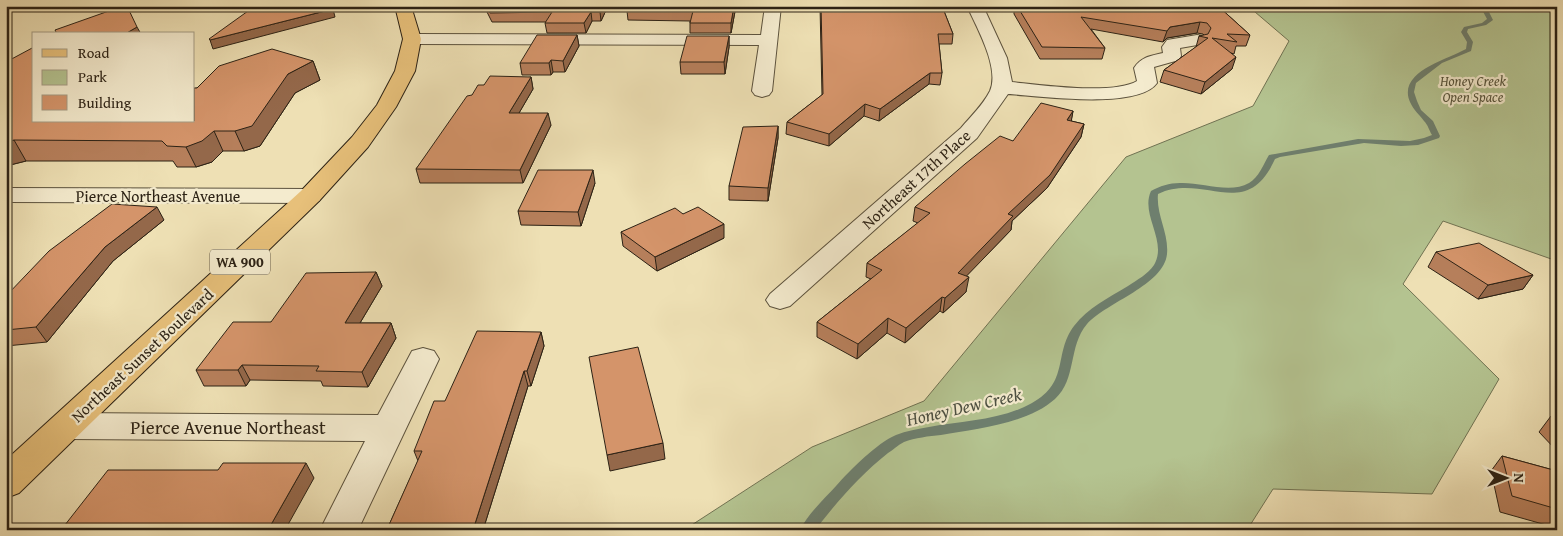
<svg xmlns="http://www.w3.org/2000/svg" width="1563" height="536" viewBox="0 0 1563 536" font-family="'Gentium Book Plus',serif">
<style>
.green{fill:#b4c390;stroke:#707252}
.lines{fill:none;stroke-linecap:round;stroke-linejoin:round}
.stream{fill:#6e7f6e;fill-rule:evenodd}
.minor-casing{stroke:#5c523d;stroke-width:2}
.primary-casing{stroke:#2c2215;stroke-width:2}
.minor{fill:#f4ebce;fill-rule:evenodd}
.primary{fill:#e7c07a;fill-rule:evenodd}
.wall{fill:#b67f5b;stroke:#2c2215}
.shaded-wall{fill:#94684a;stroke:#2c2215}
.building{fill:#d4946a;stroke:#2c2215}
.labels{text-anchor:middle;stroke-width:4.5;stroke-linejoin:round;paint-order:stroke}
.far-park-label{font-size:14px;font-style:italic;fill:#55523a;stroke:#f4ebce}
.shield{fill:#f4ebce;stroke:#685e4c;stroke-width:1}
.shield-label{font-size:15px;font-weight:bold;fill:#2c2215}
.street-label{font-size:16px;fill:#2c2215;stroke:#f4ebce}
.water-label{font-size:18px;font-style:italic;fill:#4d5042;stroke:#f4ebce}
.near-street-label{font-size:19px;fill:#2c2215;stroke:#f4ebce}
</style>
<rect width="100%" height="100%" fill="#eee0b4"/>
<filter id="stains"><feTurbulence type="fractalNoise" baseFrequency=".004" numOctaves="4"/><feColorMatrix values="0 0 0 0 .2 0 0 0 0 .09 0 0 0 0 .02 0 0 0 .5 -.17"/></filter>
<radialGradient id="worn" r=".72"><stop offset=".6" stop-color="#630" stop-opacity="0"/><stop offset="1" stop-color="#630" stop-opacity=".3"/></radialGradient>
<polygon class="green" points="1248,6 1557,6 1557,261 1443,221 1403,284 1499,379 1432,494 1273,489 1247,530 684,530 812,447 924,401 1126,157 1253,106 1289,41"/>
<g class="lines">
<path class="stream" d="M1480 6H1486L1493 20 1486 25 1468 29 1467 32 1473 42 1471 51 1442 63 1416 83 1414 92 1417 101 1421 110 1433 121 1440 136 1439 138 1418 145 1401 146 1364 143 1280 157 1275 159C1246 223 1204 172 1158 194 1156 215 1169 233 1167 254 1164 285 1107 302 1087 324 1068 346 1077 379 1055 399 1027 424 976 429 941 435 929 436 915 438 904 442 898 445 893 450 888 453 860 475 837 502 815 530H800C808 514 824 499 836 486 850 470 877 443 896 435 906 431 918 429 929 427 963 421 1002 420 1032 403 1070 382 1053 354 1074 326 1088 308 1108 298 1128 286 1137 280 1148 274 1154 265 1168 241 1140 215 1151 191 1160 186 1169 183 1180 183 1201 182 1230 194 1249 183 1259 177 1263 165 1269 155L1275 154 1358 139 1410 141 1424 138 1432 135C1429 130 1428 125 1424 121 1419 114 1414 111 1410 102 1397 72 1446 60 1466 49L1467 42 1461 32 1464 27 1482 23 1487 19Z"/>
<g class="minor-casing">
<g id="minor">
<polygon points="765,6 781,6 772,91 769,95 762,97 755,95 752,91 759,45 412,44 406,43 403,39 406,35 412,34 761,35"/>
<path d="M967 6H983L1007 58 1012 82C1040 85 1113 95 1137 81L1134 68C1141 57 1150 56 1163 53L1162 47 1167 40 1197 35 1203 36 1206 40 1203 44 1180 48 1181 56 1179 60 1154 67 1157 83C1138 110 1039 96 1008 94L977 138 790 306 780 309 770 306 766 300 770 294 961 128C971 116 983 105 990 91 1000 68 977 28 967 6Z"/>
<polygon points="6,188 310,189 319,191 322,196 319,201 310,203 6,202"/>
<polygon points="423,348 434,351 439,359 358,530 320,530 365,441 67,439 55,435 50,426 55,417 67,413 378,415 412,351"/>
</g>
</g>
<g class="primary-casing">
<polygon id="primary" points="395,6 411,6 421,39 415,71 396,107 368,147 319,201 19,493 6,498 6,460 301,191 352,137 377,105 395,71 403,39"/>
</g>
<use href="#minor" class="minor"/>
<use href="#primary" class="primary"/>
</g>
<g class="wall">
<polygon points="484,6 608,6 601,21 592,21 586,33 547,33 545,23 546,22 492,22"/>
<polygon points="628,6 736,6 731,33 690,33 690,21 628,20 627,11"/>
<polygon points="820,6 942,6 953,34 952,44 939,44 942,73 940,85 929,84 879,121 864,116 829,146 786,134 787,122 822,95"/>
<polygon points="1012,6 1218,6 1250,35 1246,46 1236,46 1234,54 1231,53 1232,69 1201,94 1160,82 1164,70 1196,47 1199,36 1204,35 1203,34 1197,33 1167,38 1163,42 1091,29 1105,48 1102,59 1040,59 1014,14 1014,10"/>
<polygon points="577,35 579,46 565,72 553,72 551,75 522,75 520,63"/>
<polygon points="729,36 729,47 725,74 681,74 680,62"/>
<polygon points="313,61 320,80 295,93 260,146 244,151 223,151 212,162 196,167 177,167 173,161 26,161 10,165 6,165 6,62 34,121 197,88"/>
<polygon points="531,77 533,89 519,113 551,125 523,183 420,183 416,169 472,95 484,85"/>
<polygon points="1073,111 1071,121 1084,124 1081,137 1047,188 1012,221 1011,230 966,276 966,292 943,313 940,311 905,343 887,333 857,359 817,337 817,322 871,279 866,277 867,263 918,223 913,221 915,207 1013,141"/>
<polygon points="778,126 778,138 768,201 729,200 729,186"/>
<polygon points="595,183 581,226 521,225 518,211"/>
<polygon points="683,214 724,238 657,271 623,246 621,232"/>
<polygon points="164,220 113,261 47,342 6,346 6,296"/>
<polygon points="1436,252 1533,275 1523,289 1478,299 1428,267"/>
<polygon points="376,272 382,286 360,323 391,323 396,338 368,387 323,386 321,381 250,380 246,386 204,386 196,370 271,322"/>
<polygon points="541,332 544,346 531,386 528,386 483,530 377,530 389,525 418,461 414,451"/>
<polygon points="1551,416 1557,416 1557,451 1539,432"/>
<polygon points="1502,456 1557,471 1557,528 1500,512 1491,471"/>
</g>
<g class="shaded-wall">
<polygon points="602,6 608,6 601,21 600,12"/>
<polygon points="734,6 736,6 731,33 731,23"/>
<polygon points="333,9 335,17 213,49 210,40"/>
<polygon points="591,12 592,21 586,33 584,23"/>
<polygon points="1200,22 1197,33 1167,38 1163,42 1167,31 1170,27"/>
<polygon points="137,27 141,34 125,34"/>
<polygon points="577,35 579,46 565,72 563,61"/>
<polygon points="729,36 729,47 725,74 724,62"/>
<polygon points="1236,57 1232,69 1201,94 1205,82"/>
<polygon points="551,60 553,72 551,75 549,63"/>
<polygon points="313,61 320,80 295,93 260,146 244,151 235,131 288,74"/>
<polygon points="930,73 929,84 879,121 880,109"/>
<polygon points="531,77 533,89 512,125 509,113"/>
<polygon points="865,104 864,116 829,146 829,134"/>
<polygon points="1073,111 1071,123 1067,120"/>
<polygon points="548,113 551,125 523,183 520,170"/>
<polygon points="1084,124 1081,137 1047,188 1012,221 1011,230 956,287 958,273"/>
<polygon points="778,126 778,138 768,201 768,188"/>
<polygon points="214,131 223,151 212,162 196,167 186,147"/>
<polygon points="14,140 26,161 10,165 6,158 6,142"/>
<polygon points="593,170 595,183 581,226 578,212"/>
<polygon points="157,207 164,220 113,261 47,342 36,327 105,247"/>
<polygon points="724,224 724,238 657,271 655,257"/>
<polygon points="376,272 382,286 351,338 345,323"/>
<polygon points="1533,275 1523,289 1478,299 1488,285"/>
<polygon points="969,277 966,292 943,313 945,298"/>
<polygon points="942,297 940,311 905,343 906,328"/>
<polygon points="888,318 887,333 857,359 858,344"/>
<polygon points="391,323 396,338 368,387 362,372"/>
<polygon points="541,332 544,346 531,386 527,371"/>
<polygon points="242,365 250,380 246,386 238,370"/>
<polygon points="524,371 528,386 483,530 473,530"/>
<polygon points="663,443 665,459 610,471 607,455"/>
<polygon points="306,463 314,478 285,530 268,530"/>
</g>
<g class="building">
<polygon points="123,6 127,6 137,27 125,34 57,34 55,30"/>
<polygon points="255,6 330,6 333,9 210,40 209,39"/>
<polygon points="487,6 602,6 600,12 591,12 584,23 545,23 552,12 490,13"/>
<polygon points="628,6 734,6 731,23 690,23 693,11 627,11"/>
<polygon points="821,6 942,6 953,34 938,34 942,73 930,73 880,109 865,104 829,134 787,122 823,94"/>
<polygon points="1017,6 1218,6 1250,35 1227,34 1237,42 1212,38 1236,57 1205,82 1164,70 1208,38 1199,36 1208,34 1211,28 1207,23 1200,22 1170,27 1167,31 1081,17 1105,48 1042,47"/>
<polygon points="537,35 577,35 563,61 551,60 549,63 520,63"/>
<polygon points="687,36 729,36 724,62 680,62"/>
<polygon points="34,47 34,121 194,121 194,88 197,88 219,66 272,49 313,61 288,74 252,126 235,131 214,131 202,141 186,147 167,146 162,141 14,140 6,142 6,62"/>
<polygon points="490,76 531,77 509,113 548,113 520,170 416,169 467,96 472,95 478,85 484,85"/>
<polygon points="1041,103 1073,111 1067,120 1084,124 1050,175 1008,214 1013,216 958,273 969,277 945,298 942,297 906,328 888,318 858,344 817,322 882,270 867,263 930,213 915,207 965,164 1000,136 1013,141"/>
<polygon points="778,126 768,188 729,186 743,127"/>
<polygon points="538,170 593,170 578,212 518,211"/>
<polygon points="112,204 157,207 105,247 36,327 6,330 6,296 49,251"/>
<polygon points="698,207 724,224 655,257 621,232 675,208 683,214"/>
<polygon points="1479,243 1533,275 1488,285 1436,252"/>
<polygon points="376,272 345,323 391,323 362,372 316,371 319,366 242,365 238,370 196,370 233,322 271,322 306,273"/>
<polygon points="477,331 541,332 527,371 524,371 473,530 377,530 379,525 389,525 422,451 414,451 434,401 445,401"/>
<polygon points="638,347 663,443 607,455 589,357"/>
<polygon points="1551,416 1557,416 1557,422"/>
<polygon points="1502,456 1557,471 1557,509 1512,496"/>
<polygon points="223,463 306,463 268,530 61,530 108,470 218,470"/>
</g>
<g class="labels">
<g class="far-park-label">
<text x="1473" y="86">Honey Creek<tspan x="1473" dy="16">Open Space</tspan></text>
</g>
<rect class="shield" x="210" y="249.5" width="60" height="25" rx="4"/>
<g class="shield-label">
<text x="240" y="267">WA 900</text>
</g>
<g class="street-label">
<text transform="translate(916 179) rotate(-42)" y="6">Northeast 17th Place</text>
<text x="158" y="202">Pierce Northeast Avenue</text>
<text transform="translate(142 355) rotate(-43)" y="6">Northeast Sunset Boulevard</text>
</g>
<g class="water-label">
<text transform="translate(964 407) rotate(-13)" y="6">Honey Dew Creek</text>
</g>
<g class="near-street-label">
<text x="228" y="434">Pierce Avenue Northeast</text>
</g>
</g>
<rect width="1563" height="536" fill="none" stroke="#eee0b4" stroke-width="25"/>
<rect x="8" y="8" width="1548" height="521" fill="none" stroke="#2c2215" stroke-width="2.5"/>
<rect x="12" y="12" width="1538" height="511" fill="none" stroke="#2c2215"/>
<rect x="32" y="32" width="162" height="90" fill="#f4ebce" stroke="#a49b84"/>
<rect x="42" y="49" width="25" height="8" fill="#e7c07a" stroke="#a49b84"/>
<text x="78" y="58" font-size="15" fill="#2c2215">Road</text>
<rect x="42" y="70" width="25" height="15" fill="#b4c390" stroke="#a49b84"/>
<text x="78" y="82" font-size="15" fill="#2c2215">Park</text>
<rect x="42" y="95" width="25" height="15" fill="#d4946a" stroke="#a49b84"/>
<text x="78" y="108" font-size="15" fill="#2c2215">Building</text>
<g transform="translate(1506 478) rotate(90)" stroke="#f4ebce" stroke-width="4" paint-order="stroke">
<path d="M0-4L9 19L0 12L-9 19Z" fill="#2c2215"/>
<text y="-8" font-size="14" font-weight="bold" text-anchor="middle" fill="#2c2215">N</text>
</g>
<rect width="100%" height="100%" filter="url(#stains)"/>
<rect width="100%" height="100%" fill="url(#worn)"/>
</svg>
